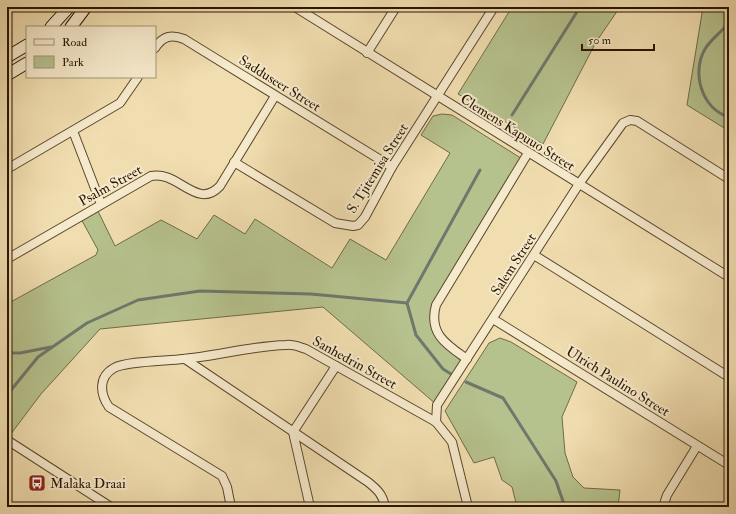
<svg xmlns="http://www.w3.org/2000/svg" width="736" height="514" viewBox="0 0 736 514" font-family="'IM FELL Double Pica',serif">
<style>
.green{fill:#b6c28e;stroke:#6f6b47}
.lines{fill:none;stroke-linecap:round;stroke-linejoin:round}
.stream{stroke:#6e786c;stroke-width:3}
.minor-casing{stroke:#5a462c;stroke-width:10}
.secondary-casing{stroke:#281400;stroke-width:13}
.minor{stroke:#f6eacc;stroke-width:8}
.secondary{stroke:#f6eacc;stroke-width:11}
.labels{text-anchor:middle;stroke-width:4;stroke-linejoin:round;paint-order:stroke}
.street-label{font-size:14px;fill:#281400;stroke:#f6eacc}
.poi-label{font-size:14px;fill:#281400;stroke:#f6eacc;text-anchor:start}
</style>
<rect width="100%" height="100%" fill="#f1deb0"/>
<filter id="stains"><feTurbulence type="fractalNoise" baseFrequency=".005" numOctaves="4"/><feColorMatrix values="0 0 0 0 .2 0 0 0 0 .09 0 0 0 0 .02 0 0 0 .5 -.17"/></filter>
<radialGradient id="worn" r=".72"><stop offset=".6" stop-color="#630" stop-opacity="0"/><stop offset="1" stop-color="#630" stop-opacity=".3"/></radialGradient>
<g class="green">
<polygon points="512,7 620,7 596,42 543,144 458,94"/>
<polygon points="703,7 729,7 729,131 687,105"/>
<polygon points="442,114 452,115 524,160 436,305 436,327 467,359 437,405 323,307 100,329 41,394 7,439 7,304 96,255 98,250 80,217 96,207 115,246 161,220 197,239 214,215 245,234 255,219 332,268 350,239 386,260 450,153 421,135 433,116"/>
<polygon points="500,338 511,342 577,382 562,417 565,453 573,477 584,488 620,490 618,507 517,507 512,487 502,480 494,457 474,463 445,411 489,343"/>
</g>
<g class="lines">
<g class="stream">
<path d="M729 22C722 32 711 39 705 49 691 73 702 109 729 117"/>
<polyline points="512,115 580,7"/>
<polyline points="7,353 20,353 51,347"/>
<polyline points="451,374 443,369 416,335 407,303 480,170"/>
<polyline points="466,382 503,398 556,481 565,507"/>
<polyline points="7,395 38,357 87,323 138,300 200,291 311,294 407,303"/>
</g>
<g class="minor-casing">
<g id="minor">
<polyline points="295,7 729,277"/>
<path d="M155 48C163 36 171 34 184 39L392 167"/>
<polyline points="367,53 396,7"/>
<polyline points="73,131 101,204"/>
<polyline points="234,162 335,223 353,226 358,225 365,217 392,167 494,7"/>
<polyline points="7,169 120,103 138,77"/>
<polyline points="534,255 729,377"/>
<path d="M7 259 151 176C178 170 197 211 220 186L275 96"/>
<polyline points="493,319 729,465"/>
<path d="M185 359 368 482C378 490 383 495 385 507"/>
<path d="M467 359C447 345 428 334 436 305L528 153"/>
<polyline points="436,422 437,405 579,184 623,123 630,120 637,121 729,179"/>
<polyline points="7,440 111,507"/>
<path d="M231 507 227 487 222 476 109 407C100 394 98 377 114 368 126 361 167 361 183 359 217 356 251 346 286 345 293 344 299 347 306 349L436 422 452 442 468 507"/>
<polyline points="310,507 293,432 336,366"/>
<polyline points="663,507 667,495 697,446"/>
</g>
</g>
<g class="secondary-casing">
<g id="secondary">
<polyline points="51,27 69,7"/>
<polyline points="71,27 86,7"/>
<polyline points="7,57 27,45"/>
<polyline points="7,75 27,63"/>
</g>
</g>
<use href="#minor" class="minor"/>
<use href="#secondary" class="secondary"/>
</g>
<defs>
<g id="bus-square" transform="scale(0.9)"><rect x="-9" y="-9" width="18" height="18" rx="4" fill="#8f2418" stroke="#f6eacc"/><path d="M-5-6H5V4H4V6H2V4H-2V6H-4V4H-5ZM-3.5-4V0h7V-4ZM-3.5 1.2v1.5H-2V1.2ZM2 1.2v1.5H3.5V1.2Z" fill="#fff"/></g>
</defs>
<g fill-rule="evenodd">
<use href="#bus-square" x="37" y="483"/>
</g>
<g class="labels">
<g class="street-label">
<text transform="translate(280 83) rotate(32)" y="5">Sadduseer Street</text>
<text transform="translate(518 132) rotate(32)" y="5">Clemens Kapuuo Street</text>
<text transform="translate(377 168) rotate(-58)" y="5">S. Tjitemisa Street</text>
<text transform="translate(110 185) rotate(-29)" y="5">Psalm Street</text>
<text transform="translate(513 264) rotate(-57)" y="5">Salem Street</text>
<text transform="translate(355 362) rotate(29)" y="5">Sanhedrin Street</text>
<text transform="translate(618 381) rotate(32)" y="5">Ulrich Paulino Street</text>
</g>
<g class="poi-label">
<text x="50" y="488">Malaka Draai</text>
</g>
</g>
<rect width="736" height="514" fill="none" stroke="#f1deb0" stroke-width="24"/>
<rect x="8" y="8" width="720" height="498" fill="none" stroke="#281400" stroke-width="2"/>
<rect x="12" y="12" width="712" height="490" fill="none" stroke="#281400"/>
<rect x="26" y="26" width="130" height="52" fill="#f6eacc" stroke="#a4947a"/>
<rect x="34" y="39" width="20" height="6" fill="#f6eacc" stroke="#a4947a"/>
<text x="62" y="46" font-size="12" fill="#281400">Road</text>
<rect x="34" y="56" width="20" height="12" fill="#b6c28e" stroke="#a4947a"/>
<text x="62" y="66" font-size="12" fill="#281400">Park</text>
<path d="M582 44v6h72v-6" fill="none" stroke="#281400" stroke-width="2"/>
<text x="588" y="44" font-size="12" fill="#281400" stroke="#f6eacc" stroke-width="3" paint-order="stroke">50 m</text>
<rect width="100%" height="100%" filter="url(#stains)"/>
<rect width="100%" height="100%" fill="url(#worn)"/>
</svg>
